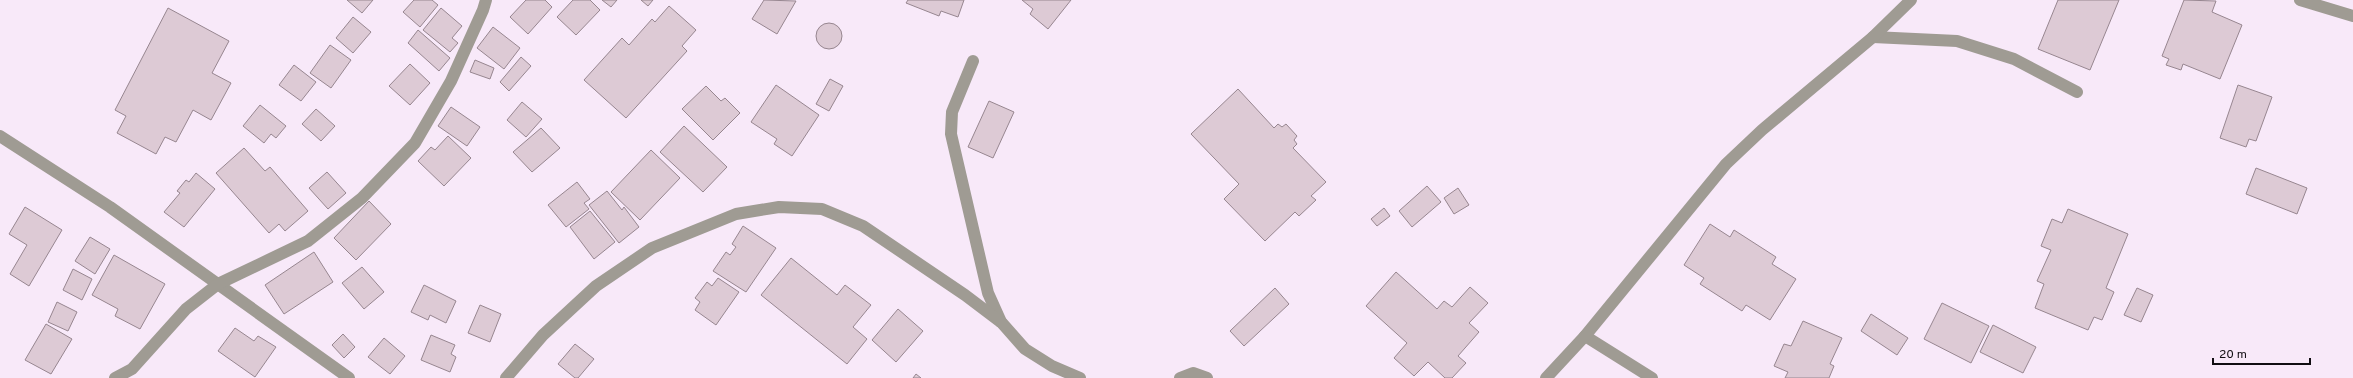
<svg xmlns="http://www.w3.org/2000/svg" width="2353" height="378" viewBox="0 0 2353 378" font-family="Overpass,sans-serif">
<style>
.building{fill:#ddcad5;stroke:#978690}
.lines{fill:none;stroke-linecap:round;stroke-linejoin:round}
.lane{stroke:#9f9b93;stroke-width:12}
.street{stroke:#9f9b93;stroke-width:12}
</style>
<rect width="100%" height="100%" fill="#f8e9f9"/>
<g class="building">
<polygon points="347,0 373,0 362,13"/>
<polygon points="414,0 432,0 438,5 420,27 403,12"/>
<polygon points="526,0 545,0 552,7 528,34 510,17"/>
<polygon points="573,0 590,0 600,10 576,35 557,17"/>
<polygon points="602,0 617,0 611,7"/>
<polygon points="641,0 653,0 648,6"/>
<polygon points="764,0 796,1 777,34 752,19"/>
<polygon points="908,0 964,0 958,17 941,11 939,16 906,3"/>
<polygon points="1022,0 1071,0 1048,29 1030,14 1033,9"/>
<polygon points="2058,0 2119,0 2090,70 2038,49"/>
<polygon points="2184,0 2216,1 2212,12 2242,25 2220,79 2183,64 2181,70 2166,65 2169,59 2162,56"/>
<polygon points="669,6 696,30 682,46 687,51 626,118 584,80 622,38 629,45 652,19 655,22"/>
<polygon points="168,8 229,41 212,73 231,83 211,120 193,110 176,142 165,137 156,154 117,133 126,116 115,110"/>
<polygon points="441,8 462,26 452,38 458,43 450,52 423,30"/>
<polygon points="353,17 371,32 353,53 336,38"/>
<circle cx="829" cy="36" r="13"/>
<polygon points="493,27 520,48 504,69 477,48"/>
<polygon points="418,30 450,58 439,71 408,43"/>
<polygon points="330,45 351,60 331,88 310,73"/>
<polygon points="521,57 531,66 509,91 500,82"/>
<polygon points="475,60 494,68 490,79 470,72"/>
<polygon points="410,64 430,83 410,105 389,86"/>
<polygon points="294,65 316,82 301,101 279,85"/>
<polygon points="830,79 843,86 829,111 816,104"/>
<polygon points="776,85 819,115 792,156 774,144 777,139 751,122"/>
<polygon points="2238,85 2272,97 2256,141 2249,139 2246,147 2220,138"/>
<polygon points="706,86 721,101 725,98 740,113 713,140 682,109"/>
<polygon points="1238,89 1274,128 1278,124 1282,127 1286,124 1297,136 1294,140 1297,144 1293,148 1326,182 1311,196 1316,200 1299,216 1295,212 1265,241 1224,199 1239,184 1191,134"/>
<polygon points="989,101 1014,112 993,158 968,147"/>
<polygon points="522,102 542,119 526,137 507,120"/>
<polygon points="260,105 286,126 276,138 271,134 264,143 243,126"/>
<polygon points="451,107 480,127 467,146 438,126"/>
<polygon points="316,109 335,126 321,141 302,124"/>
<polygon points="684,126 727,167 703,192 660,152"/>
<polygon points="541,128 560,148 532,172 513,152"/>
<polygon points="448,136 471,158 444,186 418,161 431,147 435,150"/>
<polygon points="244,148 265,171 270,167 308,211 285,231 279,224 269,233 216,173"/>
<polygon points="651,150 680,178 640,220 611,192"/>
<polygon points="2256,168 2307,188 2297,214 2246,194"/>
<polygon points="327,172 346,193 328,209 309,188"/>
<polygon points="196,173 215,189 184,227 164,212 180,193 177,191 186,180 189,182"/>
<polygon points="577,182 590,199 584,203 589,209 566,227 548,205"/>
<polygon points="1427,186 1441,202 1412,227 1399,211"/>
<polygon points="1458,188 1469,205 1454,214 1444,198"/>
<polygon points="607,191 622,210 624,207 639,227 619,243 589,205"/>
<polygon points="369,201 391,224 356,260 334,238"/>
<polygon points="25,207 62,230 29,286 10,274 27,245 9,234"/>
<polygon points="1384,208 1390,216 1377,226 1371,219"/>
<polygon points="2068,209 2128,234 2106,288 2114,292 2102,320 2094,317 2088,330 2035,308 2044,284 2037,281 2051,250 2041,246 2052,219 2062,223"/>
<polygon points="590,211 615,242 594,259 570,227"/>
<polygon points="1710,224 1730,237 1734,230 1776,257 1772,264 1796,279 1770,320 1746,305 1742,311 1700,284 1704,278 1684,265"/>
<polygon points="743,226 776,248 746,292 713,271 726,252 730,255 736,247 732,244"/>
<polygon points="90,237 110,249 95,274 75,261"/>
<polygon points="314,252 333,282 284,314 265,285"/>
<polygon points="114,255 165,284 140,329 115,316 118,309 92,295"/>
<polygon points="791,258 837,295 845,285 871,305 853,327 867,339 847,364 761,295"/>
<polygon points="362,267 384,292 364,309 342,283"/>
<polygon points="73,269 92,279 82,300 63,290"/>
<polygon points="1396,272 1437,309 1444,301 1452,307 1470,287 1488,303 1469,323 1479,332 1458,356 1466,363 1452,378 1445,378 1428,362 1414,376 1394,358 1407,343 1366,306"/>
<polygon points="718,278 739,292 716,325 695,310 700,302 695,298 707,282 712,286"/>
<polygon points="424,285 456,301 446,323 430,315 428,320 411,312"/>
<polygon points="1275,288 1289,304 1244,346 1230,331"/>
<polygon points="2137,288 2153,295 2141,322 2124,315"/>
<polygon points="57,302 77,312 68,331 48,322"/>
<polygon points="1942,303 1989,326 1971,363 1924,339"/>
<polygon points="480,305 501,314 490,342 468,333"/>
<polygon points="898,309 923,331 896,362 872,340"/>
<polygon points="1871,314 1908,338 1897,355 1861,331"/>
<polygon points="1803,321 1842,338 1830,364 1834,366 1829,378 1785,378 1788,372 1774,366 1784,344 1791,346"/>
<polygon points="46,324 72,339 51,374 25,360"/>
<polygon points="1993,325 2036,347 2023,373 1980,352"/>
<polygon points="235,328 254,341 258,336 276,347 255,377 218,351"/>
<polygon points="343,334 355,347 344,358 332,345"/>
<polygon points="431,335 455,345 451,354 456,357 450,372 421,360"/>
<polygon points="384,338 405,356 390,374 368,357"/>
<polygon points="575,344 594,359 578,378 575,378 558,364"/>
<polygon points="916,374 921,378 913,378"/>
</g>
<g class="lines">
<polyline class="lane" points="1873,37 1957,41 2014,59 2077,92"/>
<g class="street">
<polyline points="2300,0 2353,16"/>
<polyline points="973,61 952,112 951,134 988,293 1001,322"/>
<polyline points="0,136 110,207 349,378"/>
<polyline points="1585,336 1652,378"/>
<polyline points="115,378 132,369 186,309 218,284 308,241 362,198 415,143 451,81 483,10 486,0"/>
<polyline points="506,378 543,335 596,286 652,248 736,214 779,207 822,209 863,226 965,295 1002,323 1025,349 1052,366 1080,378"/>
<polyline points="1180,378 1193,373 1207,378"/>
<polyline points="1546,378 1585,336 1726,164 1762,130 1873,37 1911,0"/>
</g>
</g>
<path d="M2213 358v6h97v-6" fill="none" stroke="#110d12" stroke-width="2"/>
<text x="2219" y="358" font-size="12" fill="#110d12" stroke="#f8e9f9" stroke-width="3" paint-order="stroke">20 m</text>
</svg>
